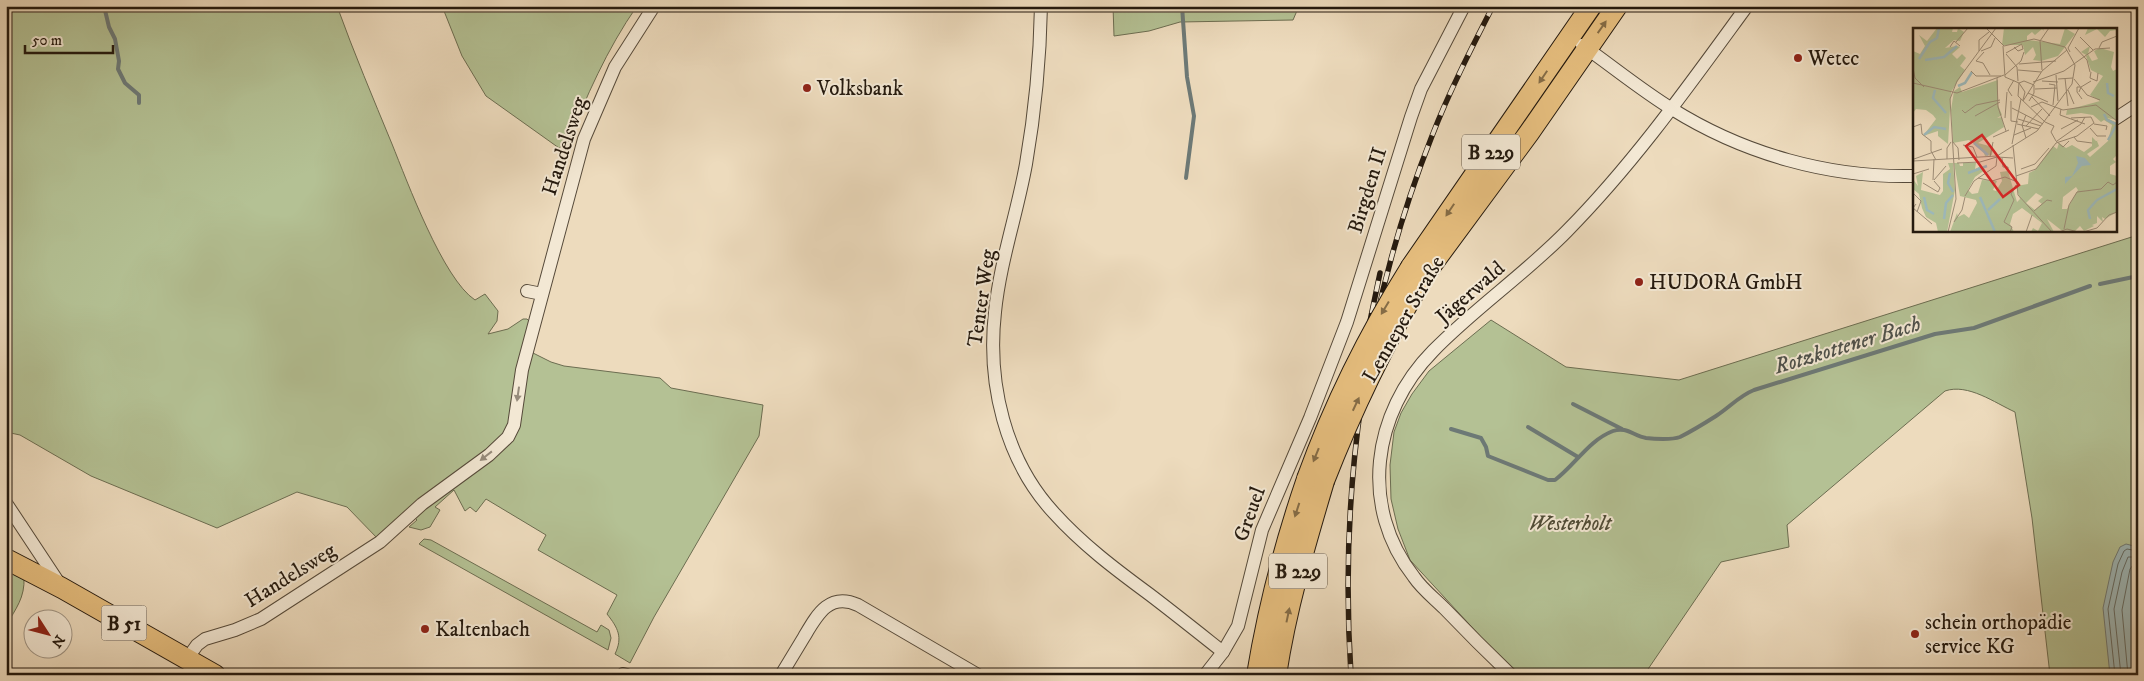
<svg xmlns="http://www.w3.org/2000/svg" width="2144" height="681" viewBox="0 0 2144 681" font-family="'IM FELL DW Pica',serif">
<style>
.green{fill:#b4c194;stroke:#6c6d51}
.water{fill:#9db9bb;stroke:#6d7976}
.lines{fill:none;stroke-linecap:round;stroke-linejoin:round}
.shore{stroke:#606964;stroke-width:1}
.stream{stroke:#6d7976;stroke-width:4}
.minor-casing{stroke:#564a3a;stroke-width:14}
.primary-casing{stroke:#24190e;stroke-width:22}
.minor{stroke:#f3e8d4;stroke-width:12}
.primary{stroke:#e6be7e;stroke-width:20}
.rail-casing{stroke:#24190e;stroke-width:5.5}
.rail{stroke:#f3e8d4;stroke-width:4;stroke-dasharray:11;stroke-linecap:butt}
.primary-bridge-casing{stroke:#24190e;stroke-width:22;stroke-linecap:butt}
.primary-bridge{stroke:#e6be7e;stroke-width:20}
.oneway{fill:#856c46}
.oneway2{fill:#968b7b}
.poi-dot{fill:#8f2418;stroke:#f3e8d4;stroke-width:2}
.labels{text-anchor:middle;stroke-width:4;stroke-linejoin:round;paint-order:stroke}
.shield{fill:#f3e8d4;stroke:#625749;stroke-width:1}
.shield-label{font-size:20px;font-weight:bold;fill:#24190e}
.poi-label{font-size:21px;fill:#24190e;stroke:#f3e8d4;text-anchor:start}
.street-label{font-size:21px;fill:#24190e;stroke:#f3e8d4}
.park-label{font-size:21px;font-style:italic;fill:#4f4b36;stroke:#f3e8d4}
.water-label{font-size:22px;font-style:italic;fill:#4e514b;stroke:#f3e8d4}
.inset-river{fill:none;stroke:#9db9bb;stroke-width:2.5}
.inset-road{fill:none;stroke:#9d8d77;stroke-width:1}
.view{fill:#d62828;fill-opacity:0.15;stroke:#d62828;stroke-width:2.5}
.inset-edge{fill:none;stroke:#24190e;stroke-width:2.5}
</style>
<rect width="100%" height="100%" fill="#eddbbd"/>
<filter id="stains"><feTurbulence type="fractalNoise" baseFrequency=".004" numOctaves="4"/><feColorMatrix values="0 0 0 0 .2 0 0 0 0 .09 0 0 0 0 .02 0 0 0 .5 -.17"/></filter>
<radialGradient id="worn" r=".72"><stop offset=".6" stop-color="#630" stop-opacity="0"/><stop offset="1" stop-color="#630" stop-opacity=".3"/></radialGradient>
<g class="green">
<path d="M6 6H337C354 53 373 98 392 144 407 181 443 279 475 300L485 294 498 311 497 321 488 334 508 329 523 319H527L530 322 525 349 551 362 564 366 660 378 671 388 763 405 759 436 654 617 630 663 615 654C623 637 618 628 607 614L617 595 538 550 546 535 486 499 476 512 470 507 465 511 454 490 435 507 440 510 430 527 421 530 409 527 417 520 413 516 378 539 347 507 297 492 217 528 91 476 20 435 6 432Z"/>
<path d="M442 6H637C607 49 586 97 567 145H563L559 148 486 96 462 56Z"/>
<polygon points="1113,6 1299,6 1293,20 1180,22 1149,31 1114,36"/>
<path d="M2138 235V675H2050L2032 518 2015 412C1995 403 1968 383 1945 391L1787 525 1789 547 1721 562 1644 675H1516L1410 560 1398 529 1391 499 1390 465 1394 432 1401 413 1412 394 1429 371 1491 320 1566 367 1679 380Z"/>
<polygon points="424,539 431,540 597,632 601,625 609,630 611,638 608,650 419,544"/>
<path d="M6 567 24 577C25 598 16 608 6 626Z"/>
</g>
<polygon class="water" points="2126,544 2138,547 2138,675 2110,675 2103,608 2113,562 2120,547"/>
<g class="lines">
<g class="shore">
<polyline points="2115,675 2108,609 2118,564 2124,551 2127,549 2138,551"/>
<polyline points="2121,675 2114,609 2122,572 2128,557 2138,557"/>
<polyline points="2128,675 2122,610 2130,569 2133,565 2138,565"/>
</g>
<g class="stream">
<polyline points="104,6 109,27 115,39 119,61 118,69 125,83 139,95 139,103"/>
<polyline points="1182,6 1187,77 1194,116 1186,178"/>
<polyline points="2100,284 2138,276"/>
<polyline points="1573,404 1622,429"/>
<polyline points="1528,427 1578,457"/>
<path d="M1451 429 1481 438 1486 447 1488 456 1548 480H1555C1575 465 1589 440 1613 431 1626 426 1634 436 1646 438 1654 439 1672 440 1680 437 1692 431 1705 423 1716 416 1730 407 1739 396 1754 390L1935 334 1974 328 2090 286"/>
</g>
<g class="minor-casing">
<g id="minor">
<path d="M1041 6C1040 60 1035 112 1026 164 1017 214 1000 262 995 312 987 383 1005 460 1054 513 1082 544 1115 569 1149 594 1174 613 1199 633 1223 652"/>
<path d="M1582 45C1612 66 1641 90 1672 109 1744 154 1829 178 1914 176"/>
<polyline points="2115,119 2138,104"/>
<polyline points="527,291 542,294"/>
<polyline points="6,503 61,586"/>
<polyline points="187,659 197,645 205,639 235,630 261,619 380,542 422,504 489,455 508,437 514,425 522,370 584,139 615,67 654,6"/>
<polyline points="623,674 627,675"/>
<path d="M781 675C789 662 796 650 804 637 817 615 829 592 858 605L978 675"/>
<polyline points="1205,675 1223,652 1238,626 1262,530 1310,418 1347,322 1411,117 1421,89 1464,6"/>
<path d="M1511 675C1488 653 1466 631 1444 608 1434 598 1422 589 1414 577 1359 507 1372 413 1433 351 1475 308 1525 274 1567 231 1635 162 1690 84 1747 6"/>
</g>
</g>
<g class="primary-casing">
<g id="primary">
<polyline points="1411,267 1591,6"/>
<polyline points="1425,274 1529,133 1617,6"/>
<polyline points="6,559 62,588 215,675"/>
<path d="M1257 675C1268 608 1285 543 1307 479"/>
<path d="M1276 675C1286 609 1305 545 1324 481"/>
</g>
</g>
<use href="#minor" class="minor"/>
<use href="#primary" class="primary"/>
<g class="rail-casing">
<g id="rail">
<polyline points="1348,443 1359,374 1380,273"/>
<path d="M1351 675C1339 492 1364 307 1432 136 1449 92 1471 49 1493 6"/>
</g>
</g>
<use href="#rail" class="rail"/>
<g class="primary-bridge-casing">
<g id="primary-bridge">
<path d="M1307 479C1334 404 1369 334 1411 267"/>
<path d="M1324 481C1352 409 1385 341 1425 274"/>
</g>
</g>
<use href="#primary-bridge" class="primary-bridge"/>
</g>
<defs><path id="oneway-solid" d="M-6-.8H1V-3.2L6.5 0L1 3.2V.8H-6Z" transform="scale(1.25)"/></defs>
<g class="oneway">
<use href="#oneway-solid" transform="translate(1602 27) rotate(-55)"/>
<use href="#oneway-solid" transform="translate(1543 77) rotate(124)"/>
<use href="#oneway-solid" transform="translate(1450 210) rotate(124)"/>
<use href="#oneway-solid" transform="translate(1385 308) rotate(121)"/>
<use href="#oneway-solid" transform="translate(1356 404) rotate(-65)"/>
<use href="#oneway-solid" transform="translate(1316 455) rotate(112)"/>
<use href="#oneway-solid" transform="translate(1297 510) rotate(108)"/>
<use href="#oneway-solid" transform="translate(1288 615) rotate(-78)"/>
</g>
<g class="oneway2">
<use href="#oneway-solid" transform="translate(518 394) rotate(98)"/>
<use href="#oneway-solid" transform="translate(486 456) rotate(142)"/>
</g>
<g class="poi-dot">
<circle cx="1798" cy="58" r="5"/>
<circle cx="807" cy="88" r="5"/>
<circle cx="1639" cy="282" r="5"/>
<circle cx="425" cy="629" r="5"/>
<circle cx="1915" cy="634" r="5"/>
</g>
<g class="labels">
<g class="shield">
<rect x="1462" y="134.5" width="58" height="35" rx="4"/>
<rect x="1269" y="553.5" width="58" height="35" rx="4"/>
<rect x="101.5" y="605.5" width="45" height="35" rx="4"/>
</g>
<g class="shield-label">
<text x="1491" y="159">B 229</text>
<text x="1298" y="578">B 229</text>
<text x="124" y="630">B 51</text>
</g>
<g class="poi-label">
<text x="1808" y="65">Wetec</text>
<text x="817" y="95">Volksbank</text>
<text x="1649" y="289">HUDORA GmbH</text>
<text x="1925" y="629">schein orthopädie<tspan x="1925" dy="24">service KG</tspan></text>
<text x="435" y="636">Kaltenbach</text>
</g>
<g class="street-label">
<text transform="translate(564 146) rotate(-72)" y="7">Handelsweg</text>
<text transform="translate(1367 190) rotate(-73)" y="7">Birgden II</text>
<text transform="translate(1470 292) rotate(-41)" y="7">Jägerwald</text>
<text transform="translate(981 298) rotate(-82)" y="7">Tenter Weg</text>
<text transform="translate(1403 319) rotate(-60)" y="7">Lenneper Straße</text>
<text transform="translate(1249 514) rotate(-70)" y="7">Greuel</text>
<text transform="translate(290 575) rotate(-32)" y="7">Handelsweg</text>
</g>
<g class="park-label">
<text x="1570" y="530">Westerholt</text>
</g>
<g class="water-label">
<text transform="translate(1847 344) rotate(-17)" y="8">Rotzkottener Bach</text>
</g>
</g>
<g transform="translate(1913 28)">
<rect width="204" height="204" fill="#eddbbd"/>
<path d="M24 0H40L39 4H44L45 0 51 4 47 13 41 12 32 20 44 18 47 19 39 26 44 31 49 26 53 30 47 38 52 42 38 64 35 116 25 108V103L10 108 23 91 20 87 13 82 3 81 0 85V23L7 26 12 18 6 7 14 13ZM91 0H130L131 3 129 1 122 7 119 4 114 8V12L147 16 152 0 162 6 145 28 128 33 120 32 123 27 120 19 112 27 110 17H89ZM175 0H204V2L197 3 192 9 184 1 172 7ZM177 18 175 26 179 33 185 31 181 23 187 20 201 24 198 39 200 43 204 41V92L194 90 204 95 203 128 200 131 203 134 197 138V146L204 148V184L192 191 189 189 190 194 184 188V195L179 197 181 198 171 203 167 198 162 203 148 202 134 191 141 204H118L120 200 125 203 129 195 109 180 100 186 97 196 101 204H37L44 185 45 189 51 186 56 190 64 175 63 172 47 168 41 135H46L47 138H50V135H63L62 141 68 138 72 142 62 149 55 162 59 166 65 165 69 152 84 153 80 162 83 163 89 153 87 144 95 143 104 174 107 171 103 158 115 156 116 145 122 142 140 118 144 121 146 115 153 120 159 117 171 124 179 118V109L183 113 188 112 184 113 186 118 174 126 177 129 195 113 199 97 191 92 188 94 180 87 168 85 153 87 154 82 187 73 177 67 190 48 178 42 173 28H175L168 24ZM163 159 165 162 154 181H149L150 169ZM123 165 130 169 125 173 129 176 122 182 113 175ZM85 52V77L89 87 84 90 89 89 91 99 65 115 80 119 79 127 72 128 70 123 56 112 40 115 38 82 41 63 47 59 49 64ZM35 135H40L42 162 34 204H25L23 195 13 189 9 180 6 166 0 161V151L5 158 3 148 10 144 8 162 27 167 30 163V146L37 141Z" fill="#b4c194" fill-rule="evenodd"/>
<path d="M163 128 172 130 178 137 169 138 152 156V149L159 148 165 135Z" fill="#9db9bb"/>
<path class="inset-river" d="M6 31 17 14 24 10 26 0M12 32 31 29 44 18M194 55 195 65 201 68M45 58 52 55 59 44M22 62 20 70 33 85M191 86 194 92 203 96M11 107 21 99 33 101M195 112 203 98M61 115 75 127M37 145 35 155 40 164M55 145 74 138M11 169 14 182 21 186M67 169 82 204M184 172 204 161M75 182 87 171M31 191 33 175 40 167M177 191 175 182 184 172"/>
<path class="inset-road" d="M0 2V23M167 9 180 22M43 14 55 0M90 18 92 49 106 55M37 19 41 13 47 18M101 19 105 23 110 21 109 17M162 19 174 32 177 44M186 20 189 14 204 8M66 23V12L76 4M68 23 78 19 82 10M71 24 63 33 70 35 77 47M157 24 155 20 166 0M93 25 109 16M93 26 104 39 105 53M106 36 143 33M0 40 2 50 11 59M105 42 128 44M129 42 127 13 136 0M58 43 63 48H88M178 44 177 50 184 53 185 45M92 47 108 33 111 24M143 47 145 73M84 50 85 79 93 103M152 50 155 78M145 51 160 50M161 51 174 67 187 72M129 53 145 54M120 54 151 43 182 21 197 20M0 55 44 65 91 47M106 55 105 68 132 94 141 98 138 104 143 113 150 119 156 113M106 55 111 53 121 57V65L116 73M106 55 112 64 110 72M136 56 142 57 140 77M167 59H164V64L169 71M122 61 144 60M155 62 161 76M166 64 168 59 178 53M115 65 135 74M99 68 95 62 101 52M119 69 137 88M98 73V93L105 94M110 73 129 43 154 22M118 79 129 74 142 79M142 79 150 82 183 77 204 93M99 80 130 96M148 81 147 87 172 96M49 82 52 85 63 77 87 72M113 87 109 97 113 110M62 88 87 74M92 90 94 64M105 91 128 98M104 96 126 101M181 96 194 98 193 102M113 98 129 81M0 99 8 96 9 106 18 113V123L23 132M177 100 184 108H193M148 101 165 92M101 107 118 100M80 109 96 102M161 109 164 113 179 115M39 113 45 120 46 132M144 113 168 96 172 89M99 116 108 71M50 117 60 119 64 129M100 117 105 167 139 204M77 129 80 114M89 130 90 139H95V143M1 131 29 121M34 131V120L38 114M0 133 84 128 124 103 159 56 162 37 152 19 121 11 91 18 73 0M44 135 67 134 84 129 100 130M108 141 122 136 136 120M0 146 16 141M103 148 123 141 143 115 164 108 181 95 178 89 158 90M65 150 79 153 92 149 102 153M20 152 21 131M21 152 33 138M10 155 25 164 27 160 21 153M0 165 8 173 4 184M52 168 61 153 83 138 84 129M3 176 0 180 19 196M121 183 134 172 139 173M41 194 49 182 52 169M151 201 156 177 164 164 188 161 195 154 200 157 204 154M35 204 43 171 37 71 44 53 83 0M97 204 99 199 91 194 101 172 98 166 103 157M113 204 119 187M146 204 154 201 165 204M170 204 184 200 196 187 204 184"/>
<path class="view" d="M69 107 106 157 90 169 53 118Z"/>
<rect width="204" height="204" class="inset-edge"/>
</g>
<rect width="2144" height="681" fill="none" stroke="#eddbbd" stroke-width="25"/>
<rect x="8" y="8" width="2129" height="666" fill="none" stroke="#24190e" stroke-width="2.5"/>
<rect x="12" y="12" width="2119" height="656" fill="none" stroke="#24190e"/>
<g transform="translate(48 634) rotate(126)"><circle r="24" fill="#f3e8d4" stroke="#a09585"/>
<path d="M0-4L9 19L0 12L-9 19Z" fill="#8f2418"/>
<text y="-8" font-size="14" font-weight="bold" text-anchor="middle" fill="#24190e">N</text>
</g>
<path d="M25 45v8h88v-8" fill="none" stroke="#24190e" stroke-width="2.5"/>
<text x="32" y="45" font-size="15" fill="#24190e" stroke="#f3e8d4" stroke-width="4" paint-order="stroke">50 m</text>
<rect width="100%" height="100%" filter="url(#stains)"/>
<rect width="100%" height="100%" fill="url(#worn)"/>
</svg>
